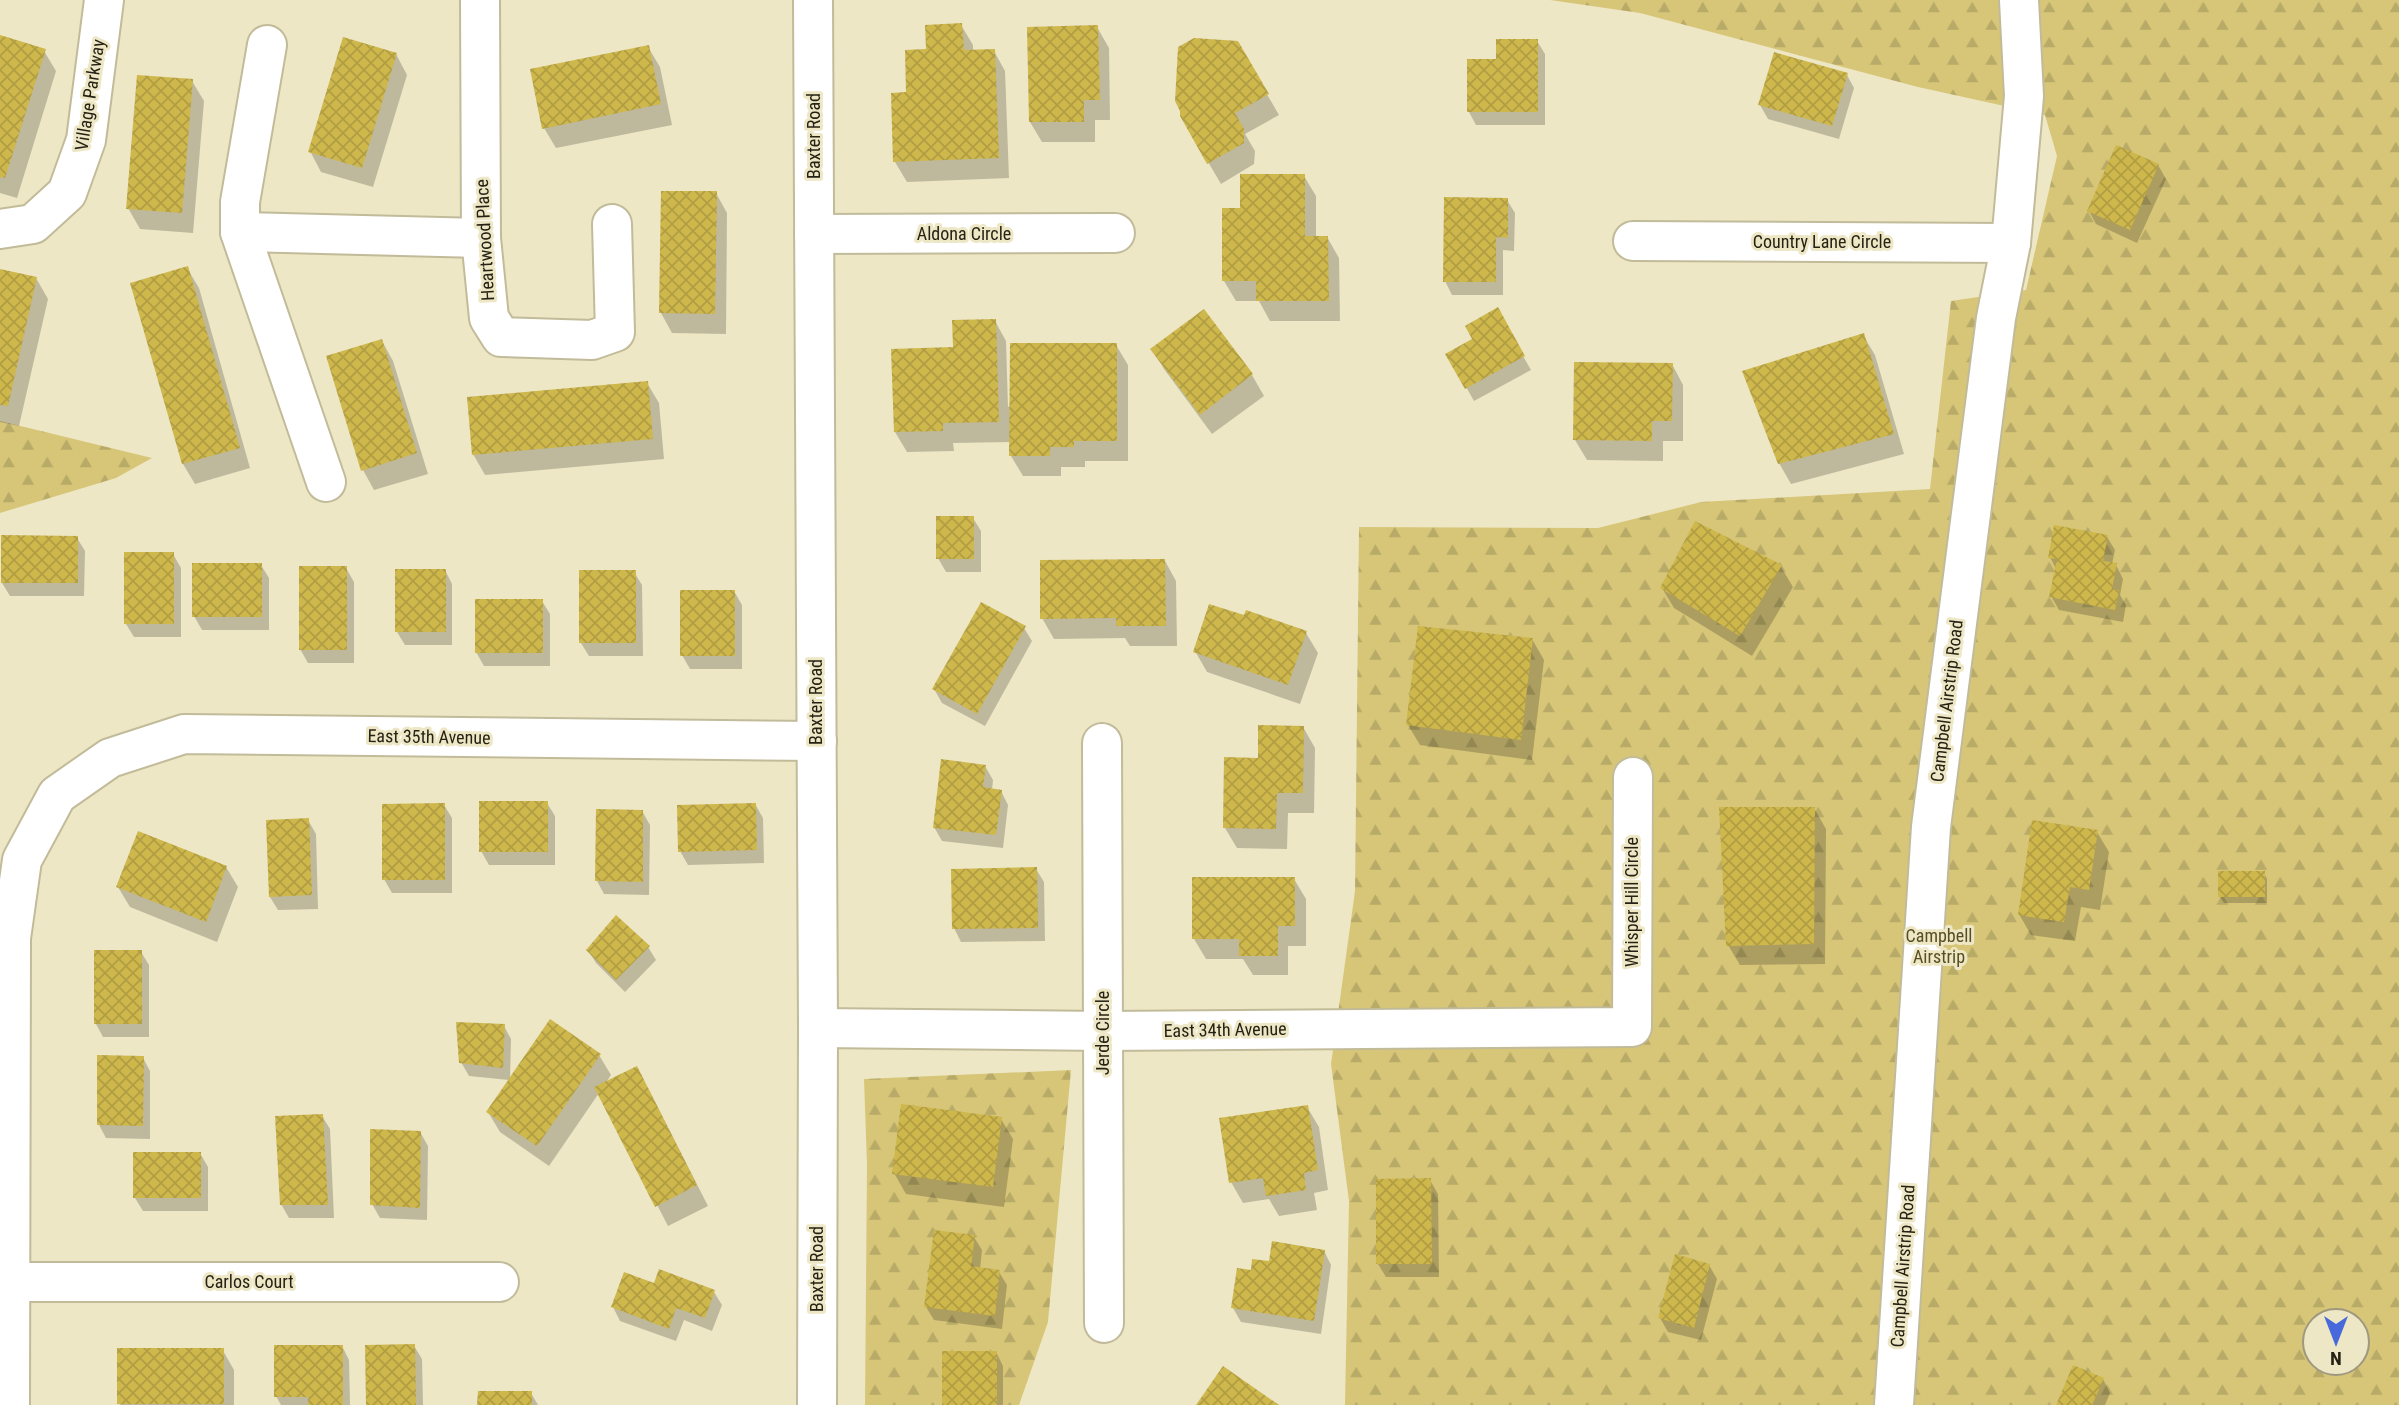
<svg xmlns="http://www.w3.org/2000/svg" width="2399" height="1405" viewBox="0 0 2399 1405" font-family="'Roboto Condensed',sans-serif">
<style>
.forest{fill:url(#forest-firs);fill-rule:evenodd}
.shadow{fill:#0003}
.building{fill:url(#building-cross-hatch)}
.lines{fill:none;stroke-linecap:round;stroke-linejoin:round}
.minor-casing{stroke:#c2bb99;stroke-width:42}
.minor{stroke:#fff;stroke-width:38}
.labels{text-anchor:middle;stroke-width:6;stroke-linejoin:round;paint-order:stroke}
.street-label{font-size:18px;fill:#252215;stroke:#eee7c5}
.park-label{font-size:18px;fill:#574e22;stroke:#eee7c5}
</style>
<defs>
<pattern id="forest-firs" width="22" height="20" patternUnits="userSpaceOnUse" patternTransform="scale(1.75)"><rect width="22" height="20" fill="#d7c678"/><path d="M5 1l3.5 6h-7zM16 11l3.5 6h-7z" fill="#b8aa67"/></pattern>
<pattern id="building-cross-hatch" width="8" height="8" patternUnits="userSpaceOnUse" patternTransform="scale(1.75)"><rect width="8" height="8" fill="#ceb84c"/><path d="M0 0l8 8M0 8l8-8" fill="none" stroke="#b19e42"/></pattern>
</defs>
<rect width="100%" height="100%" fill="#eee7c5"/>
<g class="forest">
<path d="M1550 0H2399V1405H1345L1349 1201 1331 1064 1355 891 1359 527 1598 528 1701 502 1930 489 1951 301 2026 290 2057 156 2045 115 1918 87 1640 13ZM2315 1321H2357V1363H2315Z"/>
<polygon points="0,421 152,458 116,478 0,513"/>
<polygon points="1071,1070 1048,1322 1019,1405 865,1405 867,1165 864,1079"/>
</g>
<g class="shadow">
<polygon points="961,25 973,45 973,51 994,51 1005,71 1009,178 907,182 895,162 908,94 928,51"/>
<polygon points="1097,27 1109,48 1110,120 1095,120 1095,142 1042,142 1030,122"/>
<polygon points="0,37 44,51 56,71 17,198 0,193"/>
<polygon points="1537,41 1545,54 1545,125 1476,125 1469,112 1498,61"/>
<polygon points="1237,43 1279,115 1245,134 1255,151 1254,164 1221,184 1181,116"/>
<polygon points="648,47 660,67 672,125 556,148 544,128"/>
<polygon points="396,54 407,75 373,187 321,172 310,151"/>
<polygon points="1847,75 1854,88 1839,139 1768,119 1760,105"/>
<polygon points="192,81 204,101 193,233 140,229 128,208"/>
<polygon points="2158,165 2166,179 2137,243 2096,224 2089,211"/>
<polygon points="1304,176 1316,196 1316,238 1327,237 1339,258 1340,321 1270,321 1259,301 1236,301 1224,281 1242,210"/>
<polygon points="716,193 727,213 726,334 672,333 661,313"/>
<polygon points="1507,200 1515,213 1514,251 1503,250 1503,295 1452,295 1445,281"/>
<polygon points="187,268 199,288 250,468 195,484 183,464"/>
<polygon points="0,271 36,278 48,299 19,426 0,422"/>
<polygon points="1497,310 1531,370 1474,401 1448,355 1475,339"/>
<polygon points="1204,311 1252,375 1264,396 1212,434 1164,369 1153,349"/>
<polygon points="995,321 1006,341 1008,407 1116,345 1128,365 1128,461 1085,461 1085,467 1061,467 1061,476 1023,476 1011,456 1011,442 953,443 954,451 907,452 895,432 955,349"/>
<polygon points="1863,335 1875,355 1904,454 1791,484 1779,463"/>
<polygon points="382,341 393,361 428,474 374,490 363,470"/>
<polygon points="1672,364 1683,385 1683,441 1663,441 1663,461 1587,460 1575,440"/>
<polygon points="647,383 659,403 664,459 485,475 473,454"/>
<polygon points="973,518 981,531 981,572 946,572 938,558"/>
<polygon points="2107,537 2115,550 2112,564 2116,565 2123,579 2120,595 2126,605 2123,622 2059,610 2051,596 2056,569 2050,557"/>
<polygon points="77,538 85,551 84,596 10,596 2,583"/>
<polygon points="173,554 181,568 181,637 134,637 126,624"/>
<polygon points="1165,561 1176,581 1177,646 1130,646 1125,638 1054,639 1042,618"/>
<polygon points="261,565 269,578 269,630 202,630 194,616"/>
<polygon points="1781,567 1793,587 1752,656 1674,608 1662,588"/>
<polygon points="346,568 354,582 354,663 308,663 300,649"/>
<polygon points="445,570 452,584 452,645 405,645 397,632"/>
<polygon points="634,572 642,585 643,656 589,656 581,643"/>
<polygon points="734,591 742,605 742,669 690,669 682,655"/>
<polygon points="542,601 550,614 550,666 484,666 476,652"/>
<polygon points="1024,628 1032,641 985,726 942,703 934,689"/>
<polygon points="1306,633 1318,653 1300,704 1207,672 1195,651"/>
<polygon points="1532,639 1544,660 1532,760 1420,745 1408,725"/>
<polygon points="1303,727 1315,748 1314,813 1288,813 1287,849 1237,848 1225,828 1260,760"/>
<polygon points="985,766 993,780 992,790 1001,791 1008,805 1003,848 942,841 934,827"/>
<polygon points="547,803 555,816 555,865 489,865 481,851"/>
<polygon points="755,804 763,818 764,863 688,865 680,851"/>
<polygon points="444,805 452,818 452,893 392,893 384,879"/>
<polygon points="1814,808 1826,829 1825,964 1740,965 1728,945"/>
<polygon points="642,811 650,825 649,895 604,894 597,881"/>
<polygon points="308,820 316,834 318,909 278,910 270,897"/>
<polygon points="2097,832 2109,852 2100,910 2081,907 2075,941 2031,935 2019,914"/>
<polygon points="226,867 238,887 217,942 130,907 118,887"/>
<polygon points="1036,869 1044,882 1045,941 961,942 954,928"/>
<polygon points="2264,873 2267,879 2267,903 2224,903 2220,897"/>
<polygon points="1294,879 1306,899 1306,946 1288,946 1288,975 1253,975 1243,959 1206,959 1194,939"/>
<polygon points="648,947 656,960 625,992 596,963 588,950"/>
<polygon points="141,952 149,965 149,1037 103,1037 96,1024"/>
<polygon points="504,1026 511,1039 510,1080 599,1055 611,1075 605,1084 648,1088 708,1206 668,1226 599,1093 549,1166 500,1132 488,1112 509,1080 469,1076 461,1062"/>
<polygon points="143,1058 150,1071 150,1139 106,1138 99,1125"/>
<polygon points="1307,1107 1319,1127 1328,1190 1314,1193 1317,1210 1279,1216 1269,1199 1243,1203 1231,1182"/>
<polygon points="322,1116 330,1129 334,1218 289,1218 281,1204"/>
<polygon points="1001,1119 1013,1139 1004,1207 906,1194 894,1173"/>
<polygon points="420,1132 428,1146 427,1220 380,1218 372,1204"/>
<polygon points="200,1153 208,1167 208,1211 143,1211 135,1198"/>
<polygon points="1430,1180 1438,1194 1439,1277 1386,1277 1378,1264"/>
<polygon points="974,1237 982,1250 980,1269 999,1272 1007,1285 1002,1329 934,1320 926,1307"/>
<polygon points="1324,1251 1331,1265 1321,1334 1241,1322 1233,1308 1252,1272 1271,1263"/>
<polygon points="1709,1265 1717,1279 1701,1340 1668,1332 1660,1318"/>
<polygon points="655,1285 714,1292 722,1305 712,1331 684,1320 676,1341 620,1321 613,1307"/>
<polygon points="342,1346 349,1360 350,1405 281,1405 276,1396"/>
<polygon points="414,1346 422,1359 423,1405 367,1405"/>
<polygon points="222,1349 234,1370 234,1405 120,1405 119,1403"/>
<polygon points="996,1352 1003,1366 1003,1405 944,1405"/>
<polygon points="2103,1379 2110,1393 2105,1405 2057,1405"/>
<polygon points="531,1393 538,1405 479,1405"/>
</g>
<g class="building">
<polygon points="962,23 964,50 995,49 999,158 893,162 891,93 906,92 905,50 926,49 925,25"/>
<polygon points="1098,25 1100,100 1084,100 1084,122 1029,122 1027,27"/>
<polygon points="0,35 46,49 5,178 0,177"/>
<polygon points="343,37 397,53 362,168 308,152"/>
<polygon points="1194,38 1238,41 1269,94 1235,113 1244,129 1244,143 1207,164 1180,116 1180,111 1175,101 1178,47"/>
<polygon points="1496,39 1538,39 1538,112 1467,112 1467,59 1496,59"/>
<polygon points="649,45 661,104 542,129 530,69"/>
<polygon points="1774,52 1848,73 1832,126 1758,105"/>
<polygon points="137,75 193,79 182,213 126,209"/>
<polygon points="2116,145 2159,164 2130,230 2087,211"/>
<polygon points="1240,174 1305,174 1305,236 1328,236 1329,301 1256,301 1256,281 1222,281 1222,208 1240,208"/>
<polygon points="661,191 717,191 715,314 659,313"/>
<polygon points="1444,197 1508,198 1508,238 1496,237 1496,282 1443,282"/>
<polygon points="188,266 240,448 182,464 130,283"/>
<polygon points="0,269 37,277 8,406 0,405"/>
<polygon points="1498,307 1525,356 1465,389 1445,354 1472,339 1465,326"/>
<polygon points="1204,309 1253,374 1200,415 1150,349"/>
<polygon points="996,319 999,422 943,423 943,431 894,432 891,349 953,347 952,320"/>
<polygon points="1864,333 1894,434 1778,464 1742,371"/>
<polygon points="382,339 417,453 361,471 326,356"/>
<polygon points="1010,343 1117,343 1117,441 1074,441 1074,447 1050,447 1050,456 1009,456"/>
<polygon points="1574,362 1673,363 1672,421 1652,421 1652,441 1573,440"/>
<polygon points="648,381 653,439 472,455 467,397"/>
<rect x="936" y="516" width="38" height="43"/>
<polygon points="1695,521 1782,565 1740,636 1660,588"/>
<polygon points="2054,525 2108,535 2103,561 2117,563 2112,589 2119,590 2115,610 2049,597 2057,559 2048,558"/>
<polygon points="1,535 78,536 78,583 1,583"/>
<rect x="124" y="552" width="50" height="72"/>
<polygon points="1165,559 1166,626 1116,626 1116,618 1040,619 1040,560"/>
<rect x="192" y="563" width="70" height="54"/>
<rect x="299" y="566" width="48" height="84"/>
<rect x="395" y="569" width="51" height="63"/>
<rect x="579" y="570" width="57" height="73"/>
<rect x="680" y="590" width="55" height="66"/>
<rect x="475" y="599" width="68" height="54"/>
<polygon points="981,602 1026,626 977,714 932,689"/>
<polygon points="1209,604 1244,615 1246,610 1307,631 1288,685 1193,652"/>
<polygon points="1418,626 1533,638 1521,740 1406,725"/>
<polygon points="1258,725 1304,726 1303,793 1277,793 1276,829 1223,828 1224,757 1258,758"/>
<polygon points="941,759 986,765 983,787 1002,790 996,835 933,828"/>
<rect x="479" y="801" width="69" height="51"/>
<polygon points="445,803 445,880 382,880 382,804"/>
<polygon points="756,803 757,850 678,852 677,805"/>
<polygon points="1719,807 1815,807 1814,944 1726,946"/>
<polygon points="596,809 643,810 643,882 595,881"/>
<polygon points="309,818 312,895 269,897 266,820"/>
<polygon points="2032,820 2098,830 2089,890 2070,887 2064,922 2018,915"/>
<polygon points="138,831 227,866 206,922 116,887"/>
<polygon points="1037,867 1038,928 952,929 951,869"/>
<rect x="2218" y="871" width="47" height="26"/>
<polygon points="1192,877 1295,877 1295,926 1278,926 1278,956 1239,956 1239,939 1192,939"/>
<polygon points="616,915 650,946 616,980 586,950"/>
<rect x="94" y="950" width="48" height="74"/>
<polygon points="550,1019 601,1054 537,1146 486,1112"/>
<polygon points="456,1022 505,1024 503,1068 459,1063"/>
<polygon points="97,1055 144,1056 143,1126 97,1125"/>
<polygon points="637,1066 697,1185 655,1207 594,1087"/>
<polygon points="901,1104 1002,1117 993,1187 892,1174"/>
<polygon points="1308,1105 1318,1170 1304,1173 1306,1190 1266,1196 1263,1178 1229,1183 1219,1118"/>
<polygon points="323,1114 328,1205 280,1205 275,1116"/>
<polygon points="370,1129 421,1131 420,1208 370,1205"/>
<rect x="133" y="1152" width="68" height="46"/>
<polygon points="1431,1178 1432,1264 1376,1264 1376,1179"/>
<polygon points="934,1230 975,1235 971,1266 1000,1270 995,1316 924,1307"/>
<polygon points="1272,1241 1325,1250 1314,1321 1231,1308 1237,1268 1251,1270 1252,1259 1269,1261"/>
<polygon points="1675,1254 1710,1264 1694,1328 1658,1318"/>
<polygon points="659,1269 715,1290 705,1318 676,1308 669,1329 611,1307 624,1272 654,1283"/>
<polygon points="415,1344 416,1405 366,1405 365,1345"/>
<polygon points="274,1345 343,1345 343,1405 308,1405 308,1397 274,1397"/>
<rect x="117" y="1348" width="107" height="56"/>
<rect x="942" y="1351" width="55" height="54"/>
<polygon points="2073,1365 2104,1378 2092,1405 2056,1405"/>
<polygon points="1223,1366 1279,1405 1196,1405"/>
<polygon points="478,1391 532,1391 532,1405 477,1405"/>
</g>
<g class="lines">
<g class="minor-casing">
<g id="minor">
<polyline points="480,0 481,238 489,318 501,337 592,340 615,332 612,224"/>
<polyline points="813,0 818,1028 817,1405"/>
<polyline points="267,45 240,202 240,232 326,482"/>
<polyline points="0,229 33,224 67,193 86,140 104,0"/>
<polyline points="240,232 481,238"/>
<polyline points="814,234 1115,233"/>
<polyline points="1633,241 2011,243"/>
<polyline points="1102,743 1104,1323"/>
<polyline points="818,1028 1102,1031 1632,1027 1633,777"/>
<polyline points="0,1282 499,1282"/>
<polyline points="10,1405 11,938 22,860 57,795 110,758 184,734 817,741"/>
<polyline points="1894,1405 1931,827 1996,318 2011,243 2024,96 2019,0"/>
</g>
</g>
<use href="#minor" class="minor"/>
</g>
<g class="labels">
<g class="street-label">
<text transform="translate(90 95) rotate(-81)" y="6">Village Parkway</text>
<text transform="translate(814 136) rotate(-90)" y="6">Baxter Road</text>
<text x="964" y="240">Aldona Circle</text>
<text transform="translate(485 240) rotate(-93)" y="6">Heartwood Place</text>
<text x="1822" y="248">Country Lane Circle</text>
<text transform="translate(1947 701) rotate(-83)" y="6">Campbell Airstrip Road</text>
<text transform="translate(816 702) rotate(-90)" y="6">Baxter Road</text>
<text transform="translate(429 737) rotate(1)" y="6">East 35th Avenue</text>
<text transform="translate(1632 902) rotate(-90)" y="6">Whisper Hill Circle</text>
<text transform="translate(1225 1030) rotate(-1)" y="6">East 34th Avenue</text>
<text transform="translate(1103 1033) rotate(-90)" y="6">Jerde Circle</text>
<text transform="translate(1903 1266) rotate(-86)" y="6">Campbell Airstrip Road</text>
<text transform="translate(817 1269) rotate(-90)" y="6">Baxter Road</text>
<text x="249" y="1288">Carlos Court</text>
</g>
<g class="park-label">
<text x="1939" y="942">Campbell<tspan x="1939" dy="21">Airstrip</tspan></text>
</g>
</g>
<g transform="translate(2336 1342) rotate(180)"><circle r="33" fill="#eee7c5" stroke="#9e987f" stroke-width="2"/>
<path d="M0-5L12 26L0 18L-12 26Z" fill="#4869dc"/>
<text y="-10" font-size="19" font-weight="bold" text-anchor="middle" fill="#252215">N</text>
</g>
</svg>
